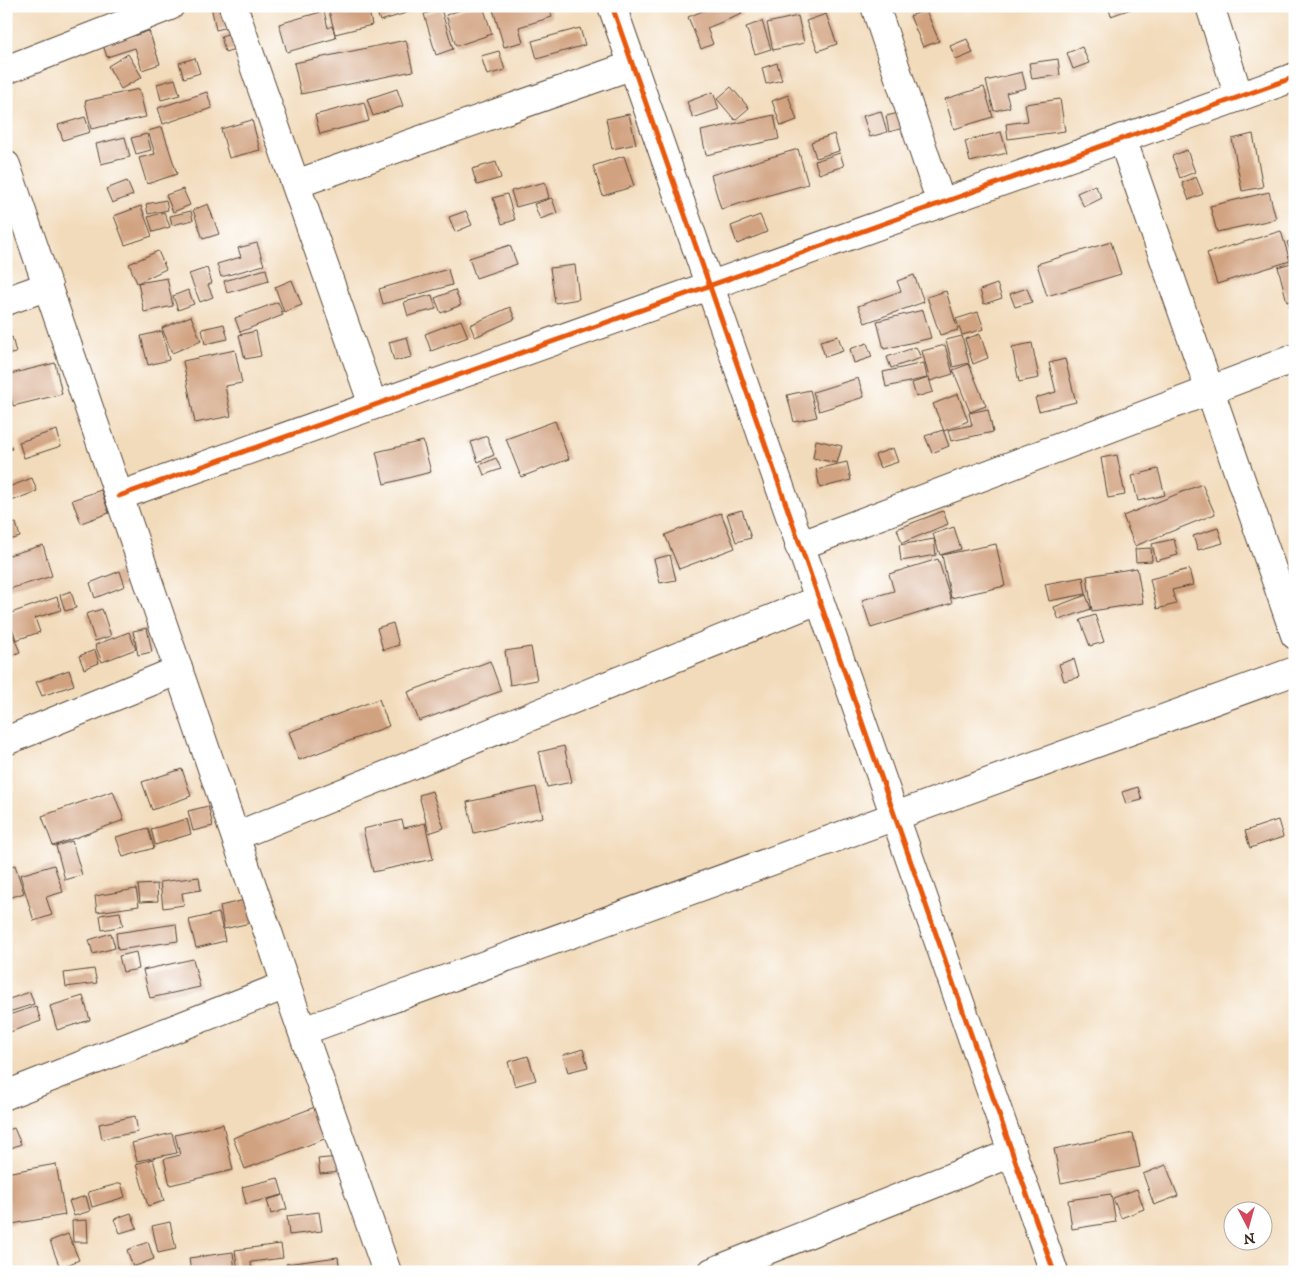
<svg xmlns="http://www.w3.org/2000/svg" width="1301" height="1278" viewBox="0 0 1301 1278" font-family="'IM FELL DW Pica',serif">
<style>
.building{fill:#d1a280}
.lines{fill:none;stroke-linecap:round;stroke-linejoin:round}
.minor-casing{stroke:#564536;stroke-width:30}
.minor{stroke:#fff;stroke-width:28}
.cycleway-casing{stroke:#fff;stroke-width:8}
.cycleway{stroke:#e8590c;stroke-width:5}
</style>
<rect width="100%" height="100%" fill="#fff"/>
<filter id="ink" filterUnits="userSpaceOnUse"><feTurbulence type="fractalNoise" baseFrequency=".02" numOctaves="2"/><feDisplacementMap in="SourceGraphic" scale="10" xChannelSelector="R" yChannelSelector="G"/><feConvolveMatrix kernelMatrix="1 2 1 2 8 2 1 2 1" color-interpolation-filters="sRGB"/></filter>
<filter id="wash" filterUnits="userSpaceOnUse"><feTurbulence type="fractalNoise" baseFrequency=".0096" numOctaves="4" result="noise"/><feDisplacementMap in="SourceGraphic" scale="20" xChannelSelector="R" yChannelSelector="G"/><feGaussianBlur stdDeviation="1.12" result="paint"/><feColorMatrix in="noise" values="0 0 0 0 0 0 0 0 0 0 0 0 0 0 0 0 0 1.4 0 .05"/><feComposite in="paint" operator="in"/></filter>
<g filter="url(#wash)">
<rect width="100%" height="100%" fill="#f2dbbb"/>
<g id="blocks">
<g class="building">
<polygon points="211,6 228,6 233,26 216,30"/>
<polygon points="333,6 368,6 372,25 335,34 328,7"/>
<polygon points="375,6 418,6 419,9 380,21"/>
<polygon points="472,6 483,6 492,34 456,46 446,15"/>
<polygon points="492,6 549,6 552,17 519,27 523,42 504,47"/>
<polygon points="715,6 739,6 742,14 707,28 713,44 701,49 688,17"/>
<polygon points="1108,6 1139,6 1111,16"/>
<polygon points="441,9 453,49 436,55 424,14"/>
<polygon points="926,10 939,41 923,47 910,16"/>
<polygon points="324,11 328,28 332,26 336,38 287,52 279,24"/>
<polygon points="826,14 837,44 818,51 806,21"/>
<polygon points="798,16 804,43 773,50 767,23"/>
<polygon points="762,21 771,49 755,54 746,27"/>
<polygon points="580,28 585,45 537,59 532,41"/>
<polygon points="149,31 160,64 142,70 135,48 107,57 103,45"/>
<polygon points="237,31 242,47 225,52 221,36"/>
<polygon points="967,39 973,53 956,60 950,46"/>
<polygon points="406,40 413,71 301,94 294,63"/>
<polygon points="1082,47 1089,63 1073,69 1067,53"/>
<polygon points="499,51 505,70 487,75 481,56"/>
<polygon points="128,54 142,77 121,89 108,66"/>
<polygon points="195,58 200,73 184,78 179,63"/>
<polygon points="1058,59 1060,75 1032,79 1029,63"/>
<polygon points="777,63 782,80 766,84 762,68"/>
<polygon points="1022,72 1026,88 1006,93 1010,107 994,111 986,81"/>
<polygon points="175,79 180,95 161,100 157,84"/>
<polygon points="731,87 749,108 735,120 717,99"/>
<polygon points="984,87 993,117 954,129 945,99"/>
<polygon points="139,89 146,117 91,129 85,101"/>
<polygon points="397,89 403,106 373,116 367,99"/>
<polygon points="207,92 212,108 163,124 158,108"/>
<polygon points="713,92 719,109 693,118 687,102"/>
<polygon points="788,95 797,120 781,126 772,101"/>
<polygon points="1060,99 1065,131 1008,139 1006,124 1028,121 1025,104"/>
<polygon points="364,102 369,121 320,134 315,115"/>
<polygon points="881,111 887,132 870,137 863,116"/>
<polygon points="903,112 907,127 889,132 886,116"/>
<polygon points="629,114 636,144 612,149 606,119"/>
<polygon points="774,115 779,139 706,155 701,131"/>
<polygon points="85,117 90,132 63,140 58,125"/>
<polygon points="252,120 260,150 229,158 221,129"/>
<polygon points="162,127 177,174 147,184 139,158 155,154 148,131"/>
<polygon points="1001,132 1007,153 970,162 965,141"/>
<polygon points="147,134 151,150 136,154 131,138"/>
<polygon points="834,134 839,151 816,158 811,142"/>
<polygon points="1253,134 1263,187 1242,191 1232,139"/>
<polygon points="125,137 130,157 101,164 96,144"/>
<polygon points="798,149 808,184 721,209 711,175"/>
<polygon points="1187,150 1195,172 1180,178 1172,156"/>
<polygon points="840,153 844,166 819,174 815,161"/>
<polygon points="624,156 634,186 603,196 593,166"/>
<polygon points="496,162 501,178 477,185 472,169"/>
<polygon points="1196,177 1203,194 1189,200 1182,183"/>
<polygon points="127,181 133,195 112,203 106,189"/>
<polygon points="545,182 549,198 516,207 511,191"/>
<polygon points="1095,185 1102,198 1084,207 1077,193"/>
<polygon points="183,189 190,205 173,212 166,195"/>
<polygon points="1269,192 1276,219 1217,232 1210,206"/>
<polygon points="507,194 515,220 502,224 493,198"/>
<polygon points="552,198 557,213 540,219 534,204"/>
<polygon points="166,200 168,210 148,214 146,204"/>
<polygon points="208,204 219,234 203,239 193,210"/>
<polygon points="141,206 152,236 125,245 114,216"/>
<polygon points="191,211 193,220 172,225 170,216"/>
<polygon points="466,211 472,225 455,232 449,217"/>
<polygon points="164,212 170,227 153,232 148,217"/>
<polygon points="760,215 767,232 737,244 731,226"/>
<polygon points="6,220 10,230 6,232"/>
<polygon points="1281,231 1290,261 1217,284 1207,253"/>
<polygon points="1295,240 1295,257 1292,257 1287,242"/>
<polygon points="1111,242 1121,274 1047,296 1037,264"/>
<polygon points="257,243 264,265 221,277 217,264 241,257 238,248"/>
<polygon points="510,245 517,264 476,278 469,258"/>
<polygon points="158,251 166,269 137,283 129,264"/>
<polygon points="1295,262 1295,300 1287,302 1278,267"/>
<polygon points="575,265 579,299 555,303 550,268"/>
<polygon points="207,268 212,283 208,285 213,297 200,302 189,274"/>
<polygon points="266,269 269,281 227,293 224,281"/>
<polygon points="448,269 452,285 383,304 379,289"/>
<polygon points="914,275 924,302 865,323 858,306 901,291 897,281"/>
<polygon points="167,278 173,306 144,312 138,283"/>
<polygon points="292,280 302,305 284,312 275,287"/>
<polygon points="997,284 1002,298 984,304 980,290"/>
<polygon points="1027,288 1032,302 1015,307 1010,294"/>
<polygon points="188,290 194,304 178,310 173,296"/>
<polygon points="455,290 461,305 441,313 435,298"/>
<polygon points="946,291 958,330 940,335 927,297"/>
<polygon points="432,295 436,309 408,316 404,302"/>
<polygon points="278,302 283,315 240,332 235,318"/>
<polygon points="1295,303 1295,320 1294,320 1289,305"/>
<polygon points="510,307 515,319 475,337 470,325"/>
<polygon points="923,310 931,338 884,349 877,321"/>
<polygon points="978,312 984,329 962,335 956,319"/>
<polygon points="191,316 201,341 172,353 162,328"/>
<polygon points="461,320 468,337 431,351 425,334"/>
<polygon points="224,324 228,339 205,344 202,329"/>
<polygon points="162,331 169,360 148,365 141,336"/>
<polygon points="256,331 261,356 245,359 239,335"/>
<polygon points="980,334 988,358 973,364 965,339"/>
<polygon points="838,336 843,351 825,357 820,341"/>
<polygon points="962,336 969,363 953,367 946,340"/>
<polygon points="12,337 16,353 6,355 6,339"/>
<polygon points="407,337 412,357 394,361 389,342"/>
<polygon points="867,343 872,357 854,363 850,349"/>
<polygon points="1032,343 1039,378 1019,382 1012,347"/>
<polygon points="945,345 953,374 930,381 922,351"/>
<polygon points="916,347 921,358 891,368 887,357"/>
<polygon points="235,350 242,383 225,386 231,416 195,423 183,361"/>
<polygon points="1065,359 1076,402 1039,411 1035,398 1056,392 1049,363"/>
<polygon points="55,363 62,394 13,406 6,375"/>
<polygon points="924,363 927,378 886,387 883,372"/>
<polygon points="969,364 986,406 970,412 953,370"/>
<polygon points="858,378 864,397 819,411 813,392"/>
<polygon points="929,378 933,392 916,397 912,383"/>
<polygon points="810,390 817,417 794,422 787,395"/>
<polygon points="958,394 968,421 944,431 933,404"/>
<polygon points="988,409 993,432 951,441 948,430 972,425 969,413"/>
<polygon points="555,421 569,459 521,477 506,439"/>
<polygon points="57,430 61,446 24,458 19,442"/>
<polygon points="943,430 949,446 932,453 925,436"/>
<polygon points="6,434 12,449 6,451"/>
<polygon points="487,436 494,455 478,462 471,442"/>
<polygon points="816,440 842,446 837,463 813,458"/>
<polygon points="423,441 431,472 384,484 376,452"/>
<polygon points="893,448 898,462 880,468 875,455"/>
<polygon points="1117,455 1125,495 1108,498 1101,458"/>
<polygon points="496,458 501,469 484,475 480,465"/>
<polygon points="847,462 851,480 820,488 816,469"/>
<polygon points="1158,469 1165,495 1138,501 1132,476"/>
<polygon points="32,478 37,491 9,502 6,488"/>
<polygon points="1202,484 1215,514 1135,546 1123,516"/>
<polygon points="101,490 109,513 81,523 72,500"/>
<polygon points="742,510 751,538 736,542 727,514"/>
<polygon points="943,511 948,524 902,543 897,529"/>
<polygon points="721,513 735,548 679,569 665,535"/>
<polygon points="16,523 20,537 6,541 6,525"/>
<polygon points="954,527 961,549 940,555 933,534"/>
<polygon points="1218,528 1223,543 1198,550 1193,536"/>
<polygon points="934,539 936,555 901,561 899,545"/>
<polygon points="1174,539 1178,555 1156,561 1152,544"/>
<polygon points="996,544 1005,586 951,598 942,555"/>
<polygon points="43,545 52,576 6,590 6,556"/>
<polygon points="1151,548 1152,561 1136,562 1135,549"/>
<polygon points="670,555 676,580 660,583 654,559"/>
<polygon points="938,559 952,603 871,628 862,600 894,591 889,574"/>
<polygon points="1137,568 1143,603 1092,611 1087,576"/>
<polygon points="1189,569 1193,585 1172,590 1176,604 1157,609 1150,579"/>
<polygon points="120,571 125,586 95,598 90,583"/>
<polygon points="1083,577 1086,594 1049,601 1045,584"/>
<polygon points="71,591 76,608 65,611 60,595"/>
<polygon points="1086,595 1091,609 1059,620 1054,607"/>
<polygon points="57,597 61,610 35,618 40,632 16,640 8,614"/>
<polygon points="102,609 111,636 95,641 86,614"/>
<polygon points="1095,615 1104,642 1090,646 1080,620"/>
<polygon points="6,619 20,652 6,658"/>
<polygon points="393,623 399,645 383,650 377,628"/>
<polygon points="147,628 152,652 138,655 133,631"/>
<polygon points="129,632 136,649 102,662 95,645"/>
<polygon points="531,647 537,680 510,685 505,651"/>
<polygon points="95,650 99,663 84,669 79,656"/>
<polygon points="1074,659 1079,677 1064,681 1059,664"/>
<polygon points="490,661 501,691 419,721 408,692"/>
<polygon points="69,670 74,685 42,696 36,682"/>
<polygon points="379,699 389,726 299,760 289,732"/>
<polygon points="564,746 572,782 547,787 539,752"/>
<polygon points="182,769 191,796 152,810 142,782"/>
<polygon points="536,787 543,817 474,833 467,802"/>
<polygon points="1138,787 1142,800 1126,804 1122,792"/>
<polygon points="113,791 124,820 53,846 42,816"/>
<polygon points="432,791 444,828 429,833 419,795"/>
<polygon points="208,806 213,826 193,831 188,811"/>
<polygon points="187,819 191,834 155,845 151,829"/>
<polygon points="402,820 404,828 425,823 433,859 373,872 363,829"/>
<polygon points="1278,820 1283,837 1250,848 1245,831"/>
<polygon points="148,828 154,848 123,857 116,837"/>
<polygon points="72,841 82,875 65,880 56,846"/>
<polygon points="15,865 24,893 6,899 6,868"/>
<polygon points="54,865 63,892 46,897 52,915 34,921 20,875"/>
<polygon points="199,877 201,890 182,893 184,905 163,908 160,882"/>
<polygon points="157,884 158,901 140,902 138,885"/>
<polygon points="136,889 139,906 97,912 95,896"/>
<polygon points="249,899 254,922 224,929 220,906"/>
<polygon points="120,912 123,926 102,930 100,915"/>
<polygon points="219,913 225,941 196,948 189,920"/>
<polygon points="176,924 178,941 118,950 116,933"/>
<polygon points="111,933 115,948 93,954 89,940"/>
<polygon points="136,952 139,969 123,972 119,956"/>
<polygon points="193,959 200,987 150,998 143,970"/>
<polygon points="94,969 97,983 66,987 64,973"/>
<polygon points="30,992 34,1004 6,1013 6,1000"/>
<polygon points="83,996 90,1020 57,1030 50,1006"/>
<polygon points="36,1006 41,1021 7,1033 6,1016"/>
<polygon points="583,1049 588,1067 568,1072 563,1055"/>
<polygon points="528,1056 536,1080 515,1086 508,1062"/>
<polygon points="315,1107 327,1138 245,1169 233,1138"/>
<polygon points="135,1116 138,1132 102,1139 99,1124"/>
<polygon points="223,1124 233,1170 170,1185 164,1159 180,1155 175,1135"/>
<polygon points="14,1128 21,1144 6,1150 6,1131"/>
<polygon points="172,1133 177,1153 137,1161 132,1143"/>
<polygon points="1133,1133 1140,1167 1061,1183 1054,1149"/>
<polygon points="339,1157 341,1172 320,1174 318,1159"/>
<polygon points="153,1159 164,1201 148,1206 136,1164"/>
<polygon points="56,1164 65,1215 6,1225 6,1173"/>
<polygon points="1166,1165 1178,1196 1154,1205 1143,1174"/>
<polygon points="278,1178 283,1195 246,1204 242,1187"/>
<polygon points="121,1183 125,1197 92,1207 88,1192"/>
<polygon points="1137,1189 1144,1209 1121,1218 1113,1198"/>
<polygon points="1111,1194 1116,1222 1072,1229 1068,1200"/>
<polygon points="283,1195 287,1209 271,1214 267,1200"/>
<polygon points="86,1196 90,1211 74,1216 69,1201"/>
<polygon points="319,1212 322,1231 289,1235 287,1216"/>
<polygon points="131,1213 137,1228 120,1233 114,1219"/>
<polygon points="87,1220 88,1242 73,1242 72,1221"/>
<polygon points="170,1222 176,1249 158,1253 152,1226"/>
<polygon points="68,1234 79,1260 60,1268 50,1241"/>
<polygon points="148,1242 154,1259 133,1267 127,1250"/>
<polygon points="281,1244 283,1258 251,1262 252,1272 238,1272 235,1250"/>
<polygon points="233,1252 235,1272 191,1272 189,1258"/>
<polygon points="338,1257 340,1272 287,1272 286,1264"/>
</g>
</g>
</g>
<g filter="url(#ink)">
<use href="#blocks" fill-opacity="0" stroke="#564536" stroke-width="1"/>
<g class="lines">
<g class="minor-casing">
<g id="minor">
<polyline points="233,6 373,405"/>
<polyline points="612,6 1054,1272"/>
<polyline points="875,6 941,203"/>
<polyline points="1210,6 1239,97"/>
<polyline points="6,70 170,6"/>
<polyline points="1122,138 1295,635"/>
<polyline points="6,165 286,985 387,1272"/>
<polyline points="296,184 633,65"/>
<polyline points="6,301 48,286"/>
<polyline points="119,496 1295,77"/>
<polyline points="799,546 1295,358"/>
<polyline points="6,741 179,670"/>
<polyline points="236,836 818,600"/>
<polyline points="303,1031 1295,671"/>
<polyline points="6,1095 286,985"/>
<polyline points="712,1272 1012,1153"/>
</g>
</g>
<use href="#minor" class="minor"/>
<g class="cycleway-casing">
<g id="cycleway">
<polyline points="612,6 1054,1272"/>
<polyline points="119,496 1295,77"/>
</g>
</g>
<use href="#cycleway" class="cycleway"/>
</g>
</g>
<rect width="1301" height="1278" fill="none" stroke="#fff" stroke-width="25"/>
<g transform="translate(1248 1226) rotate(174)"><circle r="24" fill="#ffffff" stroke="#b1aaa5"/>
<path d="M0-4L9 19L0 12L-9 19Z" fill="#d1495b"/>
<text y="-8" font-size="14" font-weight="bold" text-anchor="middle" fill="#3b2a1e">N</text>
</g>
</svg>
